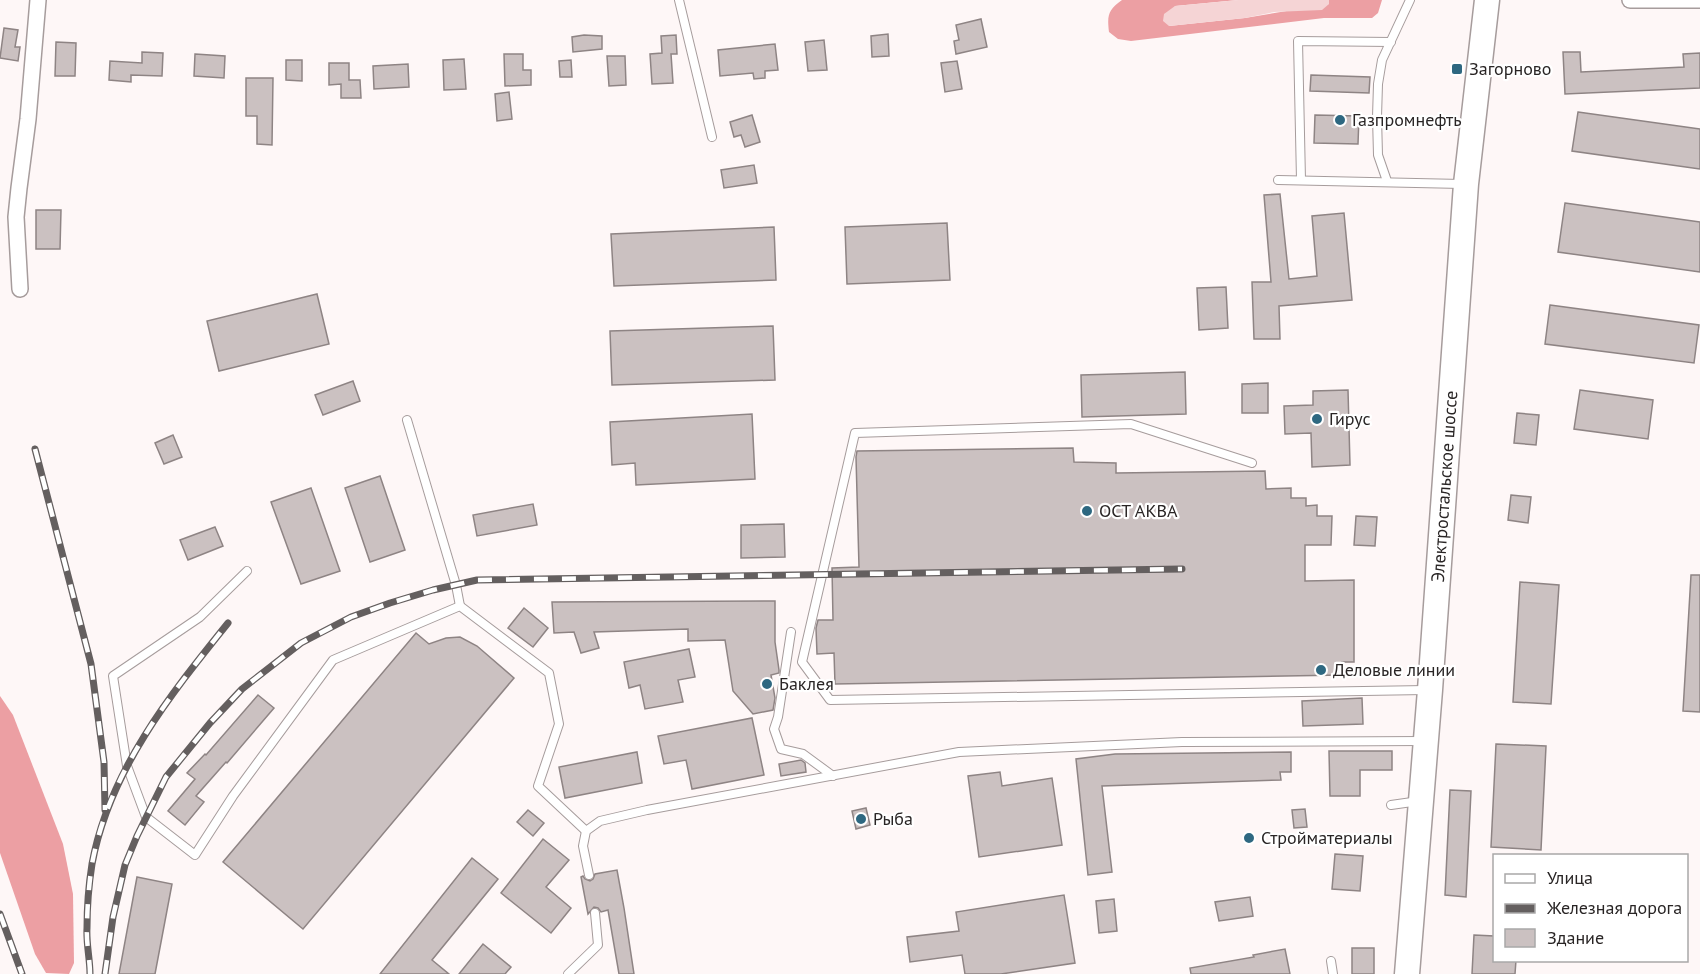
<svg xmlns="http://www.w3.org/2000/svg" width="1700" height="974" viewBox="0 0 1700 974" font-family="'PT Sans',sans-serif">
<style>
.forest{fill:#ec9fa3}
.water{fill:#f5d4d5}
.building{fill:#cbc1c1;stroke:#8e8484;stroke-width:1.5}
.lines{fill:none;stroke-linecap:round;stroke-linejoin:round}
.lane-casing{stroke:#a69c9c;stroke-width:10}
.street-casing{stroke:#a69c9c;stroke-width:18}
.primary-casing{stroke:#a69c9c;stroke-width:27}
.lane{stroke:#fff;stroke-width:8}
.street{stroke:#fff;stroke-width:15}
.primary{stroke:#fff;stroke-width:24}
.rail-casing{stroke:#645f5f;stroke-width:7}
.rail{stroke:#fff;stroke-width:4.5;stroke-dasharray:14;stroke-linecap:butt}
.poi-dot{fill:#2e6881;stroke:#fff;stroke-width:2}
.labels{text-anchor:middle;stroke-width:4.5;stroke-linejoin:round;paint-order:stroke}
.poi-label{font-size:18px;fill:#292525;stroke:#fff;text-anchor:start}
.street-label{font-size:18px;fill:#292525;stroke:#fff}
</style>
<rect width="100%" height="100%" fill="#fef7f7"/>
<g class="forest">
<path d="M1122 0H1238L1175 6 1169 26 1245 18 1329 4V0H1382L1378 13 1372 18H1324L1131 41 1118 39 1109 32C1107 15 1108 10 1122 0Z"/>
<polygon points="0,696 13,715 63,844 73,894 74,963 69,974 46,973 35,954 0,853"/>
</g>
<polygon class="water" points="1238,0 1329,0 1329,4 1322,10 1274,12 1245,18 1169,26 1163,21 1164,14 1175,6"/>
<g class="building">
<polygon points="981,19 987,47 956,54 954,41 959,40 956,25"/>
<polygon points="4,28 18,30 15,47 20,47 18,61 0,58"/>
<polygon points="888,34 889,56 872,57 871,36"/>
<polygon points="584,35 602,36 602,49 573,52 572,37"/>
<polygon points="676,35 677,54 671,54 673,83 652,84 650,54 662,53 661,36"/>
<polygon points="824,40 827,70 808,71 805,42"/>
<polygon points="56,42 76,43 75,76 55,76"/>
<polygon points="775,44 778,70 765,71 765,78 754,79 753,73 720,76 718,50"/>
<polygon points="142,52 163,53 162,76 131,75 131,82 109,80 110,61 142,63"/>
<polygon points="1563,52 1580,52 1581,72 1684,67 1683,54 1700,53 1700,88 1565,94"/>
<polygon points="195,54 225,56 224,78 194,76"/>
<polygon points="504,54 523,54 523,70 531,70 531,85 505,86"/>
<polygon points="607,56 625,56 626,85 609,86"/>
<polygon points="464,59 466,89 444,90 443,60"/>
<polygon points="286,60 302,60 302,81 286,80"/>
<polygon points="571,60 572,77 560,77 559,61"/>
<polygon points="957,61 962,89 945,92 941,63"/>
<polygon points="329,63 349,63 349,80 360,80 361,98 341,98 341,84 329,85"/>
<polygon points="408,64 409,87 374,89 373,66"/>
<polygon points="1311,75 1370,77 1369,93 1310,91"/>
<polygon points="246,78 273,78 272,145 257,144 257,116 246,116"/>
<polygon points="509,92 512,119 497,121 495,94"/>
<polygon points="1578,112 1700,129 1700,169 1572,151"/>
<polygon points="752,115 760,142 745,147 741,135 734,137 730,122"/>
<polygon points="1315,115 1359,116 1358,144 1314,143"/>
<polygon points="754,165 757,183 724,188 721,170"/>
<polygon points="1280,194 1289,279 1317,276 1312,216 1344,213 1352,300 1279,306 1280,339 1254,339 1252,282 1271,282 1264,195"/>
<polygon points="1565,203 1700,222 1700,272 1558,252"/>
<polygon points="36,210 61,210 60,249 36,249"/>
<polygon points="947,223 950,280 847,284 845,227"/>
<polygon points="774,227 776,280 614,286 611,234"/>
<polygon points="1226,287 1228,328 1199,330 1197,288"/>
<polygon points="317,294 329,344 219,371 207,321"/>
<polygon points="1550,305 1699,325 1694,363 1545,344"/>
<polygon points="773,326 775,380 612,385 610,331"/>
<polygon points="1185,372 1186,414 1082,417 1081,375"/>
<polygon points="353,381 360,401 323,415 315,395"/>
<polygon points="1268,383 1268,413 1242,413 1242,384"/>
<polygon points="1348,390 1350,465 1312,467 1311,433 1285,434 1284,406 1313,405 1313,391"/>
<polygon points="1580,390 1653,400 1648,439 1574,429"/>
<polygon points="1517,413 1539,415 1536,445 1514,443"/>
<polygon points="752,414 755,479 636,485 635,463 612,465 610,422"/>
<polygon points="173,435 182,457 164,464 155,443"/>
<polygon points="1073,448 1074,462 1116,463 1116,473 1265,471 1266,489 1291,488 1291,498 1306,498 1306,506 1317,505 1317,516 1332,516 1331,545 1305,545 1305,581 1354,580 1354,662 1342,662 1343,675 835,684 834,653 817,654 816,628 818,620 833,620 832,568 859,567 856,457 857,451"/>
<polygon points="380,476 405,550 370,562 345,488"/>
<polygon points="311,488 340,571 301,584 271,502"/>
<polygon points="1511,495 1531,497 1528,523 1508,520"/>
<polygon points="533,504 537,525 477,536 473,515"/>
<polygon points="1356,516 1377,517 1375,546 1354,545"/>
<polygon points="784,524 785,557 741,558 741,525"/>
<polygon points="215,527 223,546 188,560 180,540"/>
<polygon points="1691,575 1700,575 1700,712 1683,711"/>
<polygon points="1520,582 1559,585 1551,704 1513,702"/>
<polygon points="775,601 775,642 779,670 779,673 771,675 775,698 773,710 753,714 733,691 725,640 688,641 688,629 594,632 599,648 581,653 574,632 554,633 552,602"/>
<polygon points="524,608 548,628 533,647 508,628"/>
<polygon points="416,633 429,644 446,638 460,637 477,646 514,678 303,929 223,862"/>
<polygon points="689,649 695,677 678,680 683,702 645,709 640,685 629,688 624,662"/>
<polygon points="258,695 274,708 227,763 226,762 196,796 204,802 185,825 168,811 195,779 187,773 205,754 206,755"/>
<polygon points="1362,698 1363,724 1303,726 1302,701"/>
<polygon points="752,718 764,775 692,789 686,760 664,764 658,736"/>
<polygon points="1496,744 1546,746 1541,850 1491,847"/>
<polygon points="1329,751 1392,751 1392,770 1360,770 1360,796 1330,796"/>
<polygon points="637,752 642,783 565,798 559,767"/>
<polygon points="1291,752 1291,772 1280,772 1281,780 1102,786 1112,872 1088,875 1076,759 1115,754"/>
<polygon points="801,760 805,763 806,772 781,776 779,764"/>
<polygon points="1000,772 1002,786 1052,778 1062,845 979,857 968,776"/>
<polygon points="1450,790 1471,791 1466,897 1445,895"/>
<polygon points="866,808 870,825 856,829 852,811"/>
<polygon points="1305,809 1307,827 1294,828 1292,810"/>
<polygon points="528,810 544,823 533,836 517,822"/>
<polygon points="543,839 569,860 546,887 571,908 551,933 501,893"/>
<polygon points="1335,854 1363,856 1360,891 1332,889"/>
<polygon points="472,858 498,879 432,960 449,974 380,974"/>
<polygon points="617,870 624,908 634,974 619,974 608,910 601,912 598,908 594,907 588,914 581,877 583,876 585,879 590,881 593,879 595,874"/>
<polygon points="137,877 172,884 155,974 119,974"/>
<polygon points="1064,895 1075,963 1001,974 965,974 962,955 910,962 907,937 959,931 956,912"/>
<polygon points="1250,897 1253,916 1219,921 1215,902"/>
<polygon points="1114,899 1117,931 1099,933 1096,901"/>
<polygon points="1474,935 1494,936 1494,960 1516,960 1515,974 1472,974"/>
<polygon points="483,944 511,967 505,974 459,974"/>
<rect x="1352" y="948" width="22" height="26"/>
<polygon points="1285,949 1290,974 1191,974 1190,968 1254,957 1253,955"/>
</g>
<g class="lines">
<g class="lane-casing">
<g id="lane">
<polyline points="679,0 712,137"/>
<polyline points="1278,180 1462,184"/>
<polyline points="1301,180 1298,41 1391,42"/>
<polyline points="1387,181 1378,155 1377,117 1378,84 1382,60 1410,0"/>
<polyline points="407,420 456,585 460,606"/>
<polyline points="1252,463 1131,424 855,433 802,662 830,700 1426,690"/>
<polyline points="247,571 200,617 113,676 127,766 146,817 195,855 233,796 333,660 460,606 549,673 559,724 538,786 586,831"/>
<polyline points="791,632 778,717 774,729 781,749 803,754 833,776"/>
<polyline points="1391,805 1419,801"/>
<polyline points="589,875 583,846 586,831 600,821 647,810 959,752 1182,742 1424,741"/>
<polyline points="1331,961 1333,974"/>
<polyline points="568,974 598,945 595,913"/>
</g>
</g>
<g class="street-casing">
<g id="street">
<polyline points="1630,0 1700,0"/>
<polyline points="20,289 16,217 19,188 28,119 38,0"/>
</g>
</g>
<g class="primary-casing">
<g id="primary">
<path id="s1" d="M1407 974 1430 690 1466 184 1487 0"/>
</g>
</g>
<use href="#lane" class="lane"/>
<use href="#street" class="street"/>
<use href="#primary" class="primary"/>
<g class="rail-casing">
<g id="rail">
<polyline points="35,449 91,664 104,762 105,810"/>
<polyline points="0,914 22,974"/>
<path d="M90 974C90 959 86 943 87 928 87 909 89 883 92 864 109 771 170 695 228 623"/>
<polyline points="105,974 113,917 125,865 137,836 166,777 210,723 242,689 301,643 351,617 390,603 433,590 477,580 1182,569"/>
</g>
</g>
<use href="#rail" class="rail"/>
</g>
<g class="poi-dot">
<rect x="1451" y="63" width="12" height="12" rx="3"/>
<circle cx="1340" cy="120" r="6"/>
<circle cx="1317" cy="419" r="6"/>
<circle cx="1087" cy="511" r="6"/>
<circle cx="1321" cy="670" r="6"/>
<circle cx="767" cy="684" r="6"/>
<circle cx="861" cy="819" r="6"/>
<circle cx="1249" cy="838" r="6"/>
</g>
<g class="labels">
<g class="poi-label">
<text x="1469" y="75">Загорново</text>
<text x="1352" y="126">Газпромнефть</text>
<text x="1329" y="425">Гирус</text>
<text x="1099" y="517">ОСТ АКВА</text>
<text x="1333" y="676">Деловые линии</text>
<text x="779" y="690">Баклея</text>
<text x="873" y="825">Рыба</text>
<text x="1261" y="844">Стройматериалы</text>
</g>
<g class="street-label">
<text dy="6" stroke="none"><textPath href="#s1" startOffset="489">Электростальское шоссе</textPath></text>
</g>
</g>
<rect x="1493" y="854" width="195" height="108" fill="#ffffff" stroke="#a9a8a8" stroke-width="1.5"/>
<rect x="1505" y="874" width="30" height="9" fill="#ffffff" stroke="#a9a8a8" stroke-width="1.5"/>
<text x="1547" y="884" font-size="18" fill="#292525">Улица</text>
<rect x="1505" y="904" width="30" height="9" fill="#645f5f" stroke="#a9a8a8" stroke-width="1.5"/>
<text x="1547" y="914" font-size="18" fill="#292525">Железная дорога</text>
<rect x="1505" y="929" width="30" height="18" fill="#cbc1c1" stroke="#a9a8a8" stroke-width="1.5"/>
<text x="1547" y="944" font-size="18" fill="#292525">Здание</text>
</svg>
